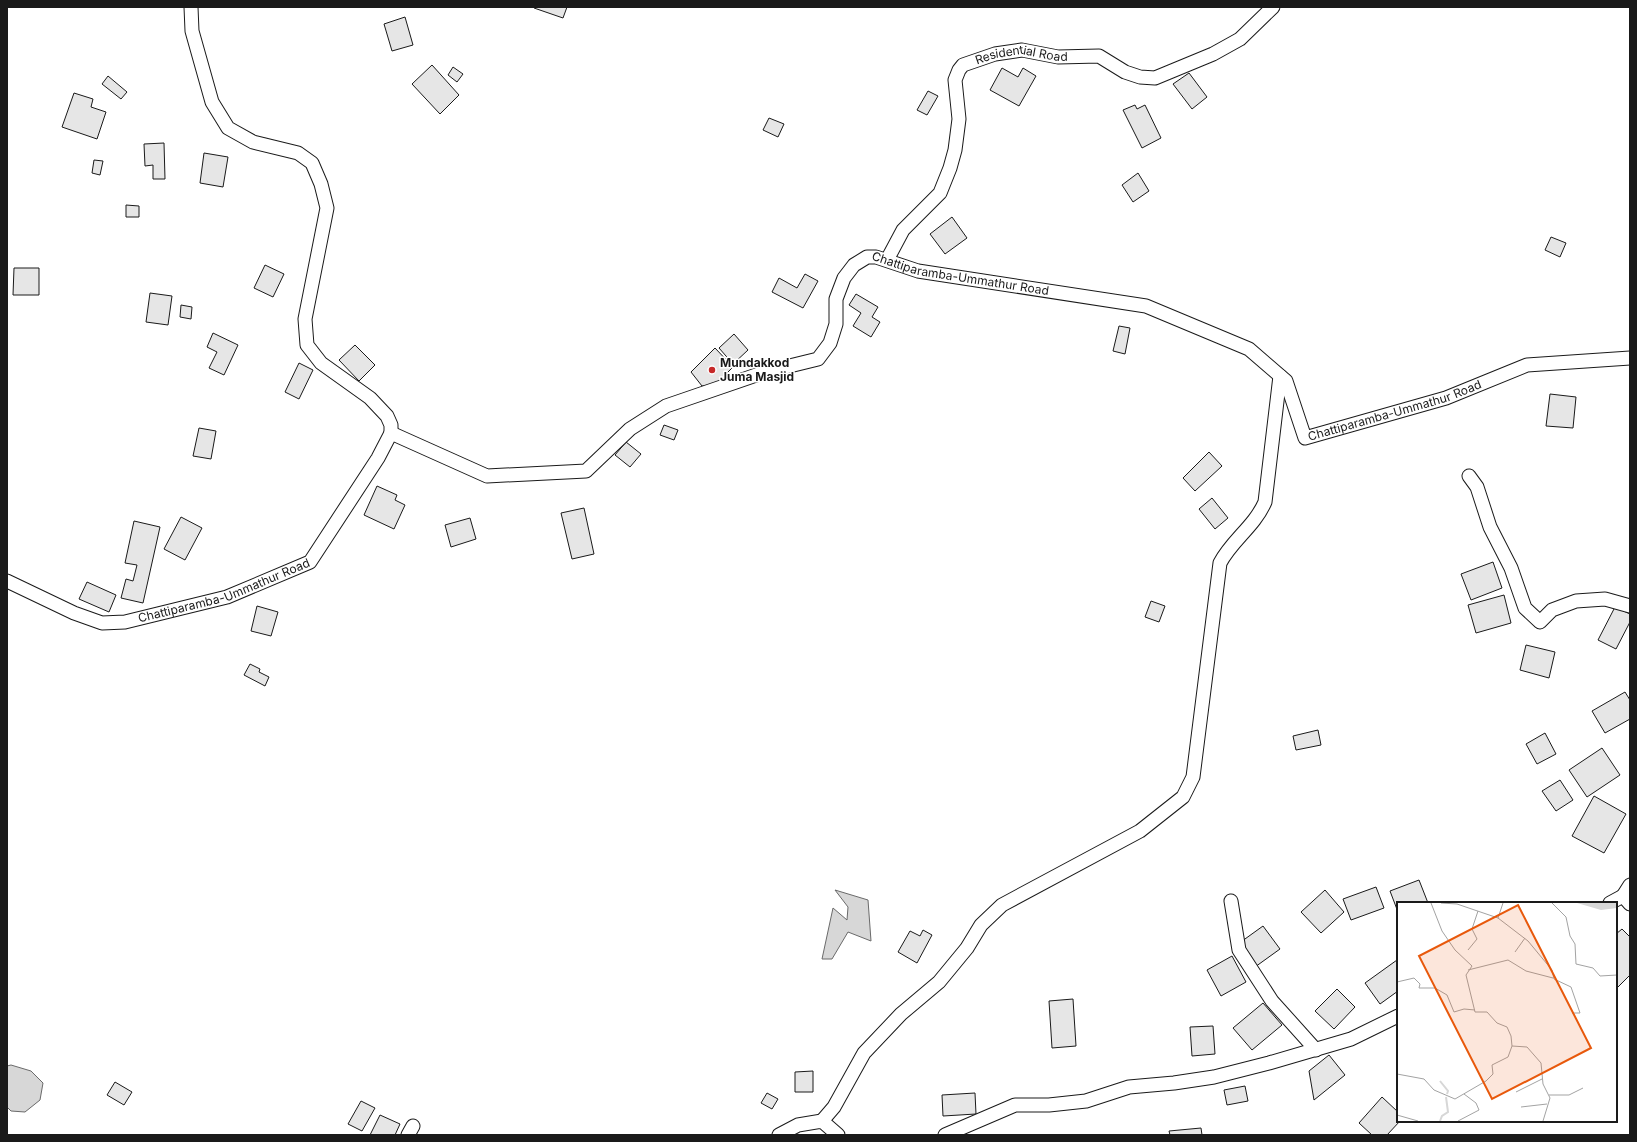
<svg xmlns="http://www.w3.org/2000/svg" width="1637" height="1142" viewBox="0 0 1637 1142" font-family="Inter,sans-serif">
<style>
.water{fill:#d7d7d7;stroke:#6a6a6a}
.building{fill:#e6e6e6;stroke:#1a1a1a}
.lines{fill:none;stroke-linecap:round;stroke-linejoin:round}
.street-casing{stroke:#1a1a1a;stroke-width:15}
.street{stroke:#fff;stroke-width:13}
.poi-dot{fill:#c62828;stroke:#fff;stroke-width:1.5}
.labels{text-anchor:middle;stroke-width:3;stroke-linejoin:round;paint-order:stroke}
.street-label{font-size:12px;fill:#1a1a1a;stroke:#fff}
.poi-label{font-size:12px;font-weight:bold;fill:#1a1a1a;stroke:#fff;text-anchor:start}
.inset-river{fill:none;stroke:#d7d7d7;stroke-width:2}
.inset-road{fill:none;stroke:#a3a3a3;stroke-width:1}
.view{fill:#e8590c;fill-opacity:0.15;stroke:#e8590c;stroke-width:2}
.inset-edge{fill:none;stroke:#1a1a1a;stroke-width:2}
</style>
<rect width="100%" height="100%" fill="#fff"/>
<g class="water">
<polygon points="835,890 868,900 871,941 848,932 832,959 822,959 833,908 847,920 848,907"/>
<polygon points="11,1065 31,1071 43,1083 40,1100 25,1112 11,1111 7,1107 7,1066"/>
</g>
<g class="building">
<polygon points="534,7 567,7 563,18 534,8"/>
<polygon points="405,17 413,45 392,51 384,24"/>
<polygon points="432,65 459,95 440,114 412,84"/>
<polygon points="453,67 463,74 457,82 448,75"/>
<polygon points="1002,68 1018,77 1023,68 1036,76 1019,106 990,90"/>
<polygon points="1189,73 1207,97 1192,109 1173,84"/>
<polygon points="108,76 127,92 121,99 102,84"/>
<polygon points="928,91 938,96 927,115 917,110"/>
<polygon points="74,93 93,99 91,107 106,112 97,139 62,127"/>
<polygon points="1135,105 1137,109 1145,105 1161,138 1142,148 1123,110"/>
<polygon points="769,118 784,124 778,137 763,130"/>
<polygon points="164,143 165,179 153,179 153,165 145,166 144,144"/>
<polygon points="204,153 228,157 223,187 200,183"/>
<polygon points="94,160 103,161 100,175 92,173"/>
<polygon points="1138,173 1149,191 1133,202 1122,185"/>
<polygon points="126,205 139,206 139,217 126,217"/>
<polygon points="952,217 967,238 945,254 930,234"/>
<polygon points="1551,237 1566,243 1560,257 1545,250"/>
<polygon points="265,265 284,274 273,297 254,288"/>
<polygon points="14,268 39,268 39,295 13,295"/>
<polygon points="805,274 818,281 803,308 772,292 779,278 797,288"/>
<polygon points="150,293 172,296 168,325 146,322"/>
<polygon points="856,294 878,307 872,317 880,322 871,337 853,326 861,313 849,305"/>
<polygon points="181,305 192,307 191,319 180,317"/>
<polygon points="1119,326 1130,328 1125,354 1113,351"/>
<polygon points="213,333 238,345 224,375 209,368 217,352 207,347"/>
<polygon points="734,334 748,350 733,364 719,348"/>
<polygon points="355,345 375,365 359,381 339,360"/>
<polygon points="715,348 733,367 714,386 702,386 691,372"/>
<polygon points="299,363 313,370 299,399 285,392"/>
<polygon points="1550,394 1576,397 1573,428 1546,426"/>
<polygon points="664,425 678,430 674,440 660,435"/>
<polygon points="199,428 216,431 211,459 193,456"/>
<polygon points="626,442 641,454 630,467 615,455"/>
<polygon points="1209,452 1222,466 1195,491 1183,478"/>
<polygon points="377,486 397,495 395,500 405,505 394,529 364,515"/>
<polygon points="1212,498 1228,518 1215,529 1199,509"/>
<polygon points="584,508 594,554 572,559 561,513"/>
<polygon points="181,517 202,528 185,560 164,549"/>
<polygon points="470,518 476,539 451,547 445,525"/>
<polygon points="134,521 160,527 143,603 121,598 126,579 133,581 137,565 125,563"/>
<polygon points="1493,562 1502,588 1471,600 1461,574"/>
<polygon points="87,582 116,595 109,612 79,599"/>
<polygon points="1504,595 1511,623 1476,633 1468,605"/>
<polygon points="1151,601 1165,606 1159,622 1145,617"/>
<polygon points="257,606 278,612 271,636 251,631"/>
<polygon points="1615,607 1630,614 1630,622 1616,649 1598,640"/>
<polygon points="1526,645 1555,652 1549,678 1520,670"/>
<polygon points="250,664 260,669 259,672 269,677 265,686 244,675"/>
<polygon points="1625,692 1630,700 1630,719 1605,733 1592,711"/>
<polygon points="1318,730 1321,745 1296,750 1293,736"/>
<polygon points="1545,733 1556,754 1537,764 1526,744"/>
<polygon points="1602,748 1620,775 1587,797 1569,770"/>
<polygon points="1560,780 1573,800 1556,811 1542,791"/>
<polygon points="1594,796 1626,814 1604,853 1572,836"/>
<polygon points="1419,880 1428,903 1398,903 1398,912 1390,891"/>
<polygon points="1376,887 1384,908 1351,920 1343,899"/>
<polygon points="1325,890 1344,912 1321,933 1301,912"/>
<polygon points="1263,926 1280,949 1255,967 1238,944"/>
<polygon points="1622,929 1630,937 1630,975 1618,987 1616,985 1616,934"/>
<polygon points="923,930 932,935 917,963 898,952 910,931 920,936"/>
<polygon points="1232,956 1246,982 1221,996 1207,970"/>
<polygon points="1397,960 1398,991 1380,1004 1365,983"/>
<polygon points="1337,989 1355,1007 1334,1029 1315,1011"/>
<polygon points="1073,999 1076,1046 1052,1048 1049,1001"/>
<polygon points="1263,1003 1282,1025 1252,1050 1233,1028"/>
<polygon points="1213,1026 1215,1054 1192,1056 1190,1027"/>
<polygon points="1329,1055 1345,1075 1314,1100 1309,1071"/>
<polygon points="813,1071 813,1092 795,1092 795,1072"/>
<polygon points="115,1082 132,1092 124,1105 107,1095"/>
<polygon points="1245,1086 1248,1101 1227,1105 1224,1090"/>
<polygon points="767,1093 778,1099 772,1109 761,1103"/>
<polygon points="975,1093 976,1114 943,1116 942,1095"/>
<polygon points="1382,1097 1398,1112 1398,1121 1400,1121 1387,1135 1372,1135 1359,1123"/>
<polygon points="361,1101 375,1108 362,1131 348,1124"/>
<polygon points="380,1115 400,1124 395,1135 370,1135"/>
<polygon points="1201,1128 1202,1135 1170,1135 1169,1131"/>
</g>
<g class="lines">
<g class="street-casing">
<g id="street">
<polyline points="191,7 192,31 212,102 228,128 253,142 298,153 312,163 321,184 327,208 305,319 307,345 321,363 370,398 387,416 391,425 391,433"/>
<path id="s1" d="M887 260 903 230 940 193 950 168 955 150 959 119 955 80 959 70 963 65 995 54 1022 50 1058 57 1099 56 1125 72 1140 77 1155 78 1213 54 1240 39 1273 7"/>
<polyline points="1469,476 1477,487 1490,527 1511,568 1525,608 1540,622 1552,610 1576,601 1605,599 1630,606"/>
<path id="s2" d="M7 581 74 613 102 623 125 622 227 597 310 562 378 458 391 433 487 476 586 471 630 429 666 406 765 372 818 359 830 343 836 324V299L844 278 854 265 867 257H876L918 271 1146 306 1249 349 1286 381 1305 438 1446 398 1527 365 1630 358"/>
<polyline points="1630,885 1623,896 1630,904"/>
<polyline points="1231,901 1239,950 1272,1001 1316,1050"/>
<polyline points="1610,903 1623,896"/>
<path d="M822 1121 834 1107 864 1053 901 1014 939 982 967 948 981 925 1002 905 1140 831 1183 797 1193 777 1220 563C1232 540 1254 527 1265 502L1280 376"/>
<polyline points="408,1135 413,1126"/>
<polyline points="779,1135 798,1125 822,1121 838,1135"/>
<polyline points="945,1135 1015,1105 1049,1105 1086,1101 1129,1087 1174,1083 1214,1077 1269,1063 1351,1039 1398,1016"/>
</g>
</g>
<use href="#street" class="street"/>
</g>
<circle class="poi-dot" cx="712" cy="370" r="4"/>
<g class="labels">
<g class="street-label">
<text dy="4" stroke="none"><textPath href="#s1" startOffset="280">Residential Road</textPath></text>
<text dy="4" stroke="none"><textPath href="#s2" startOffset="1156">Chattiparamba-Ummathur Road</textPath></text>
<text dy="4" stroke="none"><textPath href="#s2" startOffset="1659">Chattiparamba-Ummathur Road</textPath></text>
<text dy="4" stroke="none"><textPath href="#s2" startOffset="231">Chattiparamba-Ummathur Road</textPath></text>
</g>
<g class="poi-label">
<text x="720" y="367">Mundakkod<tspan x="720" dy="14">Juma Masjid</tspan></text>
</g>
</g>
<g transform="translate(1397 902)">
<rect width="220" height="220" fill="#fff"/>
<path d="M180 1H220V6L204 8Z" fill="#d7d7d7"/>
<path class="inset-river" d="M43 179 51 189 50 192M43 219 45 214 51 210 49 195"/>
<path class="inset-road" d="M34 1 45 29 58 48 75 64 69 73 78 110H90L100 121 110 125 114 134 115 144 130 145 144 161 146 182 153 196 146 219M44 1 60 2 101 16 106 1M155 1 169 15 173 34 178 42 179 62 196 66 203 74 220 73M101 16 131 39 155 68 157 77 174 85 183 111H175M71 48 80 37 75 27 81 9M118 50 128 36M71 68 111 58 129 69 156 76M0 80 17 76 23 82 22 86H38L50 93 57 110 67 107 78 108M0 172 27 177 37 188 58 197 89 179 96 172 95 163 111 155 115 144M119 190 145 177M152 193H172L186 186M124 205 150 202M0 213 21 219M61 219 82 208 79 201 67 192"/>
<path class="view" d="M121 3 194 146 95 197 22 54Z"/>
<rect width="220" height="220" class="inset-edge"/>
</g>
<rect width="1637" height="1142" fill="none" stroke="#1a1a1a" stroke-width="16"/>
</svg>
